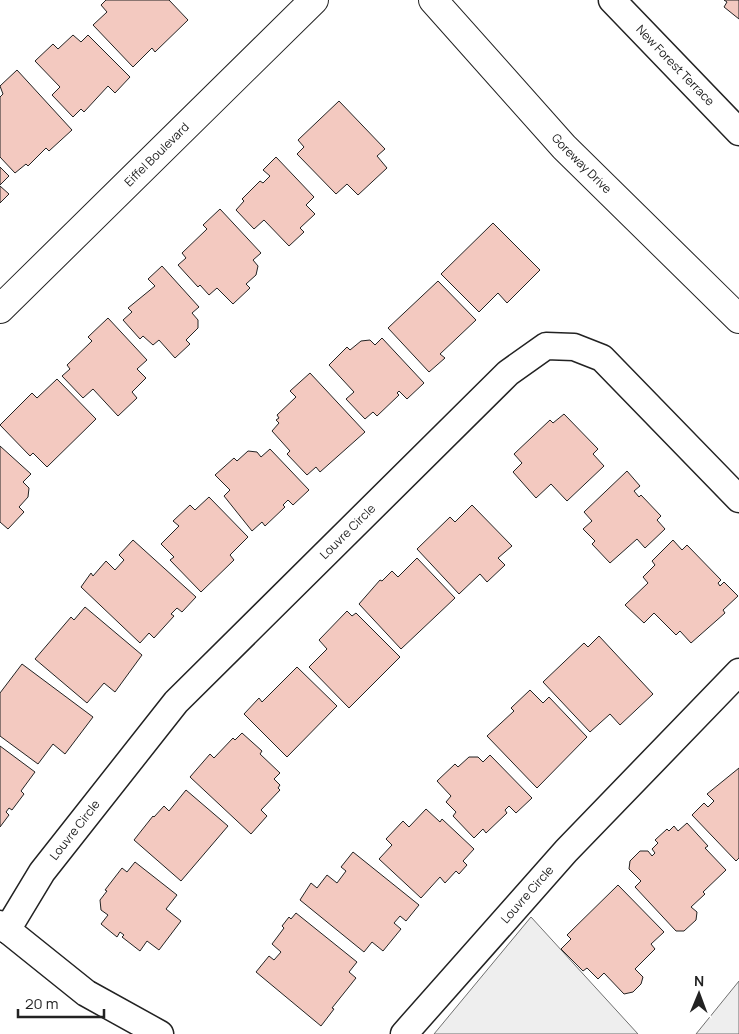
<svg xmlns="http://www.w3.org/2000/svg" width="739" height="1034" viewBox="0 0 739 1034" font-family="Manrope,sans-serif">
<style>
.green{fill:#eee;stroke:#6f6f6f}
.building{fill:#f3c9c0;stroke:#222}
.lines{fill:none;stroke-linecap:round;stroke-linejoin:round}
.minor-casing{stroke:#222;stroke-width:29}
.tertiary-casing{stroke:#222;stroke-width:30}
.minor{stroke:#fff;stroke-width:26}
.tertiary{stroke:#fff;stroke-width:28}
.labels{text-anchor:middle;stroke-width:4;stroke-linejoin:round;paint-order:stroke}
.street-label{font-size:12px;fill:#222;stroke:#fff}
</style>
<rect width="100%" height="100%" fill="#fff"/>
<g class="green">
<polygon points="531,917 638,1034 434,1034"/>
<polygon points="739,981 739,1034 696,1034"/>
</g>
<g class="building">
<polygon points="106,0 169,0 188,20 155,52 152,48 133,67 93,25 107,12 101,5"/>
<polygon points="724,0 739,0 739,19 724,7 727,2"/>
<polygon points="73,35 81,42 88,35 130,77 115,93 108,86 84,112 81,109 73,117 52,95 60,87 35,61 53,44 58,49"/>
<polygon points="17,70 72,130 49,151 46,148 28,166 26,164 15,173 0,157 0,97 3,94 0,86"/>
<polygon points="339,101 385,149 377,156 387,168 358,195 347,184 336,194 297,154 304,147 298,140"/>
<polygon points="276,157 314,197 306,205 315,214 300,228 304,232 289,246 264,220 254,229 236,210 244,201 242,199 260,181 263,183 270,176 263,170"/>
<polygon points="0,167 9,176 0,185"/>
<polygon points="0,186 9,194 0,203"/>
<polygon points="220,209 261,253 253,260 258,266 256,275 246,284 250,288 233,304 217,288 209,295 200,285 198,287 178,265 186,258 182,253 207,229 203,225"/>
<polygon points="493,223 540,270 507,303 498,293 479,312 441,274"/>
<polygon points="162,266 199,307 192,313 198,320 198,328 186,340 190,344 175,358 159,340 153,345 143,336 140,339 123,320 132,312 128,308 155,286 148,279"/>
<polygon points="438,281 476,320 440,354 445,358 429,372 388,328"/>
<polygon points="108,318 147,360 137,369 146,378 132,392 137,398 118,416 93,389 83,398 62,376 70,369 67,365 92,341 88,337"/>
<polygon points="382,338 424,383 407,399 399,391 397,393 399,395 377,416 373,412 365,419 346,399 354,392 329,365 347,347 350,350 361,341 370,340 375,345"/>
<polygon points="310,373 365,432 320,472 316,467 307,475 287,454 290,451 272,431 279,423 276,420 279,418 277,415 296,397 290,391"/>
<polygon points="57,379 96,419 47,467 33,453 30,456 0,425 32,393 37,398"/>
<polygon points="564,414 598,449 593,454 604,466 567,501 551,484 536,498 513,472 522,463 514,454 550,420 553,423"/>
<polygon points="0,446 31,474 23,482 29,488 28,497 19,507 24,512 8,529 0,522"/>
<polygon points="270,449 309,490 293,505 288,500 283,505 285,507 265,526 262,522 252,531 224,496 230,490 215,475 234,458 237,461 248,451 257,452 261,457"/>
<polygon points="627,471 640,486 634,491 639,497 641,495 661,516 657,520 665,529 645,548 637,539 610,563 592,544 595,541 583,529 592,521 584,512"/>
<polygon points="209,497 248,537 230,555 234,560 201,592 170,560 174,557 161,544 179,526 173,521 190,505 195,510"/>
<polygon points="472,505 512,546 498,558 505,565 487,582 480,574 459,594 417,549 450,517 455,522"/>
<polygon points="133,540 196,597 182,612 177,608 171,614 174,616 154,638 149,633 140,643 81,587 91,573 93,576 106,561 115,570 124,560 119,555"/>
<polygon points="673,540 682,550 687,545 721,580 718,583 720,586 724,582 738,596 723,610 725,613 691,643 680,631 676,635 654,613 644,623 625,605 648,583 643,577 655,565 652,561"/>
<polygon points="417,558 455,598 401,649 359,604 380,580 382,581 392,571 398,577"/>
<polygon points="85,607 142,655 115,692 104,683 87,703 35,659 71,617 74,620"/>
<polygon points="347,611 352,616 356,613 400,657 349,708 309,667 327,649 319,640"/>
<polygon points="599,636 653,694 620,725 610,714 590,732 543,682 584,643 588,647"/>
<polygon points="22,664 93,717 65,754 53,744 38,764 0,736 0,693"/>
<polygon points="297,667 337,706 287,757 244,714 259,698 262,702"/>
<polygon points="530,690 543,703 549,697 587,737 537,788 487,736 514,711 511,708"/>
<polygon points="242,733 262,751 260,754 280,773 274,779 280,785 278,788 280,790 261,810 267,816 251,834 190,777 210,754 214,758 233,738 235,740"/>
<polygon points="0,746 35,772 21,791 24,794 12,810 9,808 6,812 9,815 0,827"/>
<polygon points="490,755 532,798 516,813 509,806 505,810 507,813 486,833 483,829 474,838 453,816 456,812 446,802 451,796 437,781 455,764 458,767 469,757 478,757 483,762"/>
<polygon points="739,768 739,858 736,861 692,815 704,803 708,807 714,801 707,794"/>
<polygon points="186,790 228,826 181,881 134,840 153,816 154,817 164,806 169,811"/>
<polygon points="426,809 440,822 442,819 474,849 463,861 467,865 459,874 456,871 445,883 440,877 421,898 379,859 392,845 386,839 403,821 409,827"/>
<polygon points="687,823 708,846 705,848 726,870 703,892 705,894 691,907 697,912 696,920 684,931 676,931 635,887 641,881 629,869 630,861 640,851 648,851 652,856 655,853 652,849 658,843 655,840 667,829 669,831 674,826 678,831"/>
<polygon points="353,852 419,905 406,921 400,916 394,923 401,929 383,951 372,942 364,952 300,900 311,883 317,888 327,875 337,883 346,871 341,867"/>
<polygon points="135,862 177,895 166,909 181,921 159,950 147,941 140,951 122,937 124,935 120,932 117,937 101,924 108,915 101,910 100,900 107,891 105,890 122,868 127,872"/>
<polygon points="618,885 664,932 651,944 655,949 635,969 643,977 641,984 633,992 624,994 604,973 598,979 587,968 583,971 561,949 571,939 567,935"/>
<polygon points="296,913 357,962 349,972 356,978 332,1008 334,1009 321,1026 256,972 269,956 274,960 281,952 272,944 284,928 282,926 289,917 291,919"/>
</g>
<g class="lines">
<g class="minor-casing">
<g id="minor">
<path id="s1" d="M612 0 739 132"/>
<polyline points="0,924 86,993 160,1034"/>
<path id="s2" d="M7 930 42 872 176 702 508 373 546 346 574 347 602 358 739 499"/>
<path id="s3" d="M404 1034 566 851 739 672"/>
</g>
</g>
<g class="tertiary-casing">
<g id="tertiary">
<path id="s4" d="M433 0 564 147 739 319"/>
<path id="s5" d="M0 309 314 0"/>
</g>
</g>
<use href="#minor" class="minor"/>
<use href="#tertiary" class="tertiary"/>
</g>
<g class="labels">
<g class="street-label">
<text dy="4" stroke="none"><textPath href="#s1" startOffset="91">New Forest Terrace</textPath></text>
<text dy="4" stroke="none"><textPath href="#s5" startOffset="220">Eiffel Boulevard</textPath></text>
<text dy="4" stroke="none"><textPath href="#s4" startOffset="221">Goreway Drive</textPath></text>
<text dy="4" stroke="none"><textPath href="#s2" startOffset="526">Louvre Circle</textPath></text>
<text dy="4" stroke="none"><textPath href="#s2" startOffset="121">Louvre Circle</textPath></text>
<text dy="4" stroke="none"><textPath href="#s3" startOffset="186">Louvre Circle</textPath></text>
</g>
</g>
<g transform="translate(699 994) rotate(1)" stroke="#ffffff" stroke-width="4" paint-order="stroke">
<path d="M0-4L9 19L0 12L-9 19Z" fill="#222222"/>
<text y="-8" font-size="14" font-weight="bold" text-anchor="middle" fill="#222222">N</text>
</g>
<path d="M18 1009v8h86v-8" fill="none" stroke="#222222" stroke-width="2.5"/>
<text x="25" y="1009" font-size="15" fill="#222222" stroke="#ffffff" stroke-width="4" paint-order="stroke">20 m</text>
</svg>
